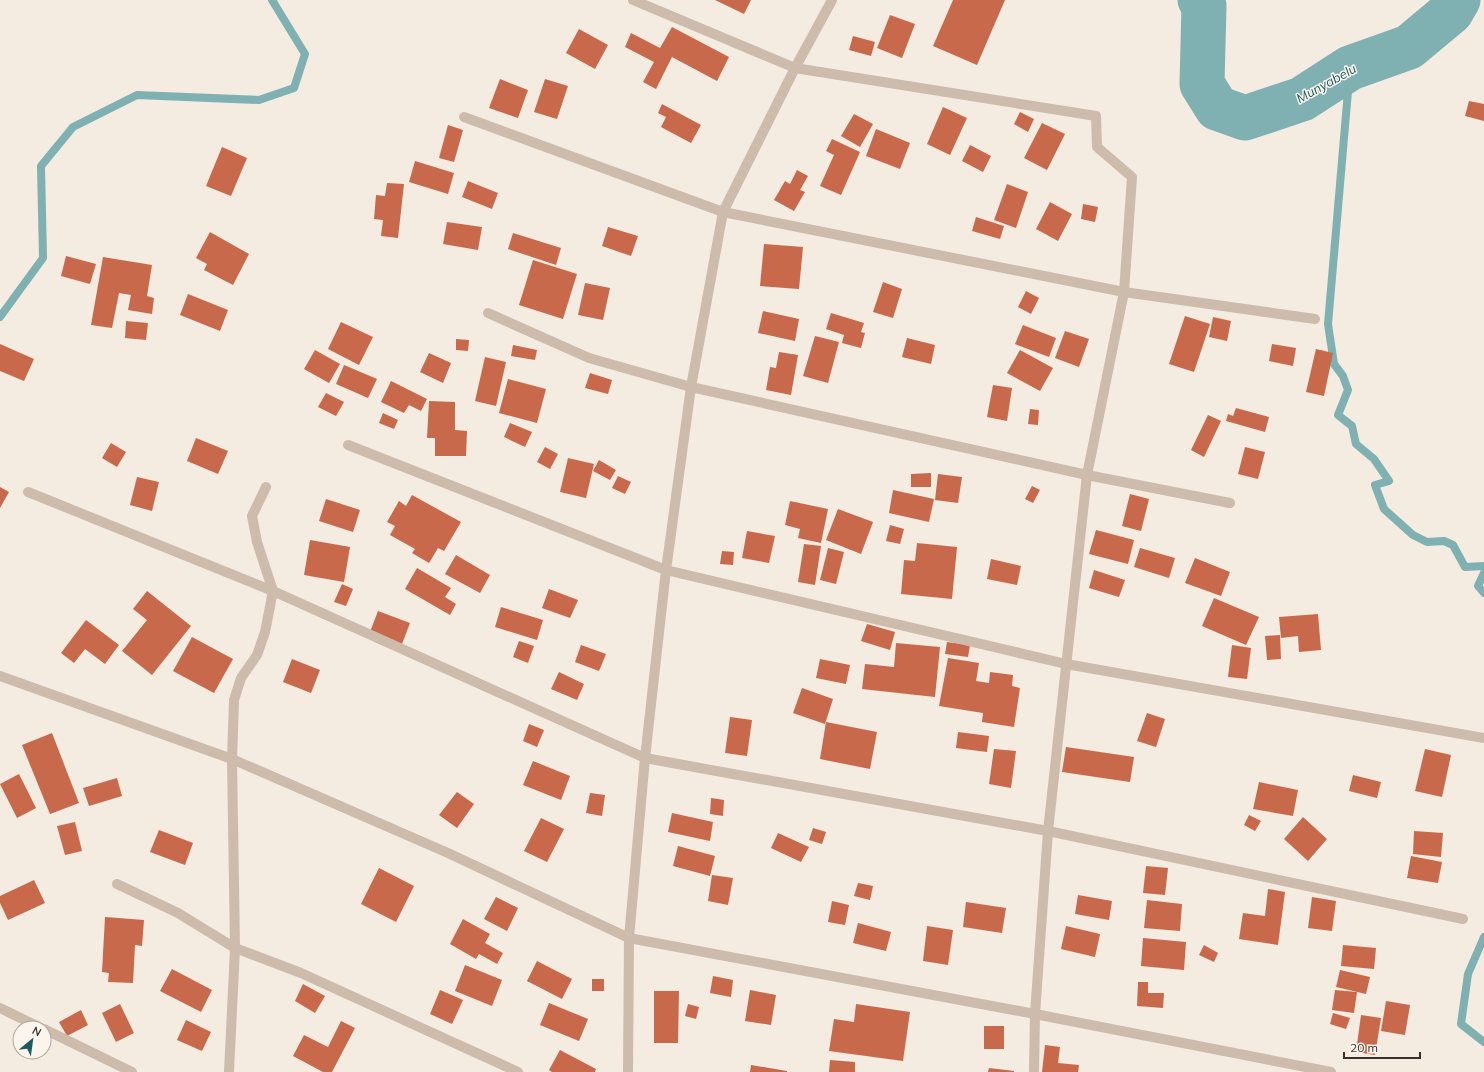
<svg xmlns="http://www.w3.org/2000/svg" width="1484" height="1072" viewBox="0 0 1484 1072" font-family="Mulish,sans-serif">
<style>
.lines{fill:none;stroke-linecap:round;stroke-linejoin:round}
.stream{stroke:#7fb0b2;stroke-width:8}
.river{stroke:#7fb0b2;stroke-width:45}
.building{fill:#c8694b}
.minor{stroke:#cdbbac;stroke-width:10}
.labels{text-anchor:middle;stroke-width:3;stroke-linejoin:round;paint-order:stroke}
.water-label{font-size:13px;font-style:italic;fill:#1f5a5e;stroke:#fbf5ee}
</style>
<rect width="100%" height="100%" fill="#f4ebe1"/>
<g class="lines">
<g class="stream">
<polyline points="1350,68 1328,324 1334,364 1343,376 1348,390 1338,415 1352,426 1356,444 1374,459 1389,481 1375,485 1384,509 1413,535 1427,542 1444,541 1453,545 1465,567 1484,566"/>
<polyline points="0,317 43,258 41,166 73,127 137,95 259,100 294,88 305,54 272,0"/>
<polyline points="1484,573 1478,586 1484,593"/>
<polyline points="1484,937 1468,974 1461,1024 1484,1042"/>
</g>
<polyline class="river" points="1200,0 1204,6 1202,84 1217,108 1245,118 1302,99 1350,68 1409,47 1451,12 1458,0"/>
</g>
<g class="building">
<polygon points="715,0 751,0 744,14"/>
<polygon points="953,0 1005,0 977,65 933,46"/>
<polygon points="890,15 915,24 902,58 877,48"/>
<polygon points="672,27 729,57 717,81 672,57 656,89 643,82 654,62 625,47 631,33 660,48"/>
<polygon points="579,29 608,45 595,69 566,53"/>
<polygon points="853,36 875,42 871,56 849,50"/>
<polygon points="500,79 528,90 518,118 489,108"/>
<polygon points="545,79 568,86 557,119 534,112"/>
<polygon points="1469,101 1484,104 1484,121 1465,116"/>
<polygon points="662,104 701,125 691,143 661,127 666,117 658,113"/>
<polygon points="943,107 967,118 950,155 927,144"/>
<polygon points="1020,112 1034,119 1028,132 1014,124"/>
<polygon points="854,114 873,124 860,147 841,136"/>
<polygon points="1042,123 1065,134 1047,170 1024,158"/>
<polygon points="448,125 463,130 454,162 439,158"/>
<polygon points="876,129 910,143 900,169 866,156"/>
<polygon points="832,139 860,152 841,195 820,186 834,155 826,151"/>
<polygon points="970,145 991,156 983,172 962,161"/>
<polygon points="222,147 247,158 231,196 206,186"/>
<polygon points="415,161 454,173 448,194 409,182"/>
<polygon points="797,170 808,176 800,190 805,192 794,211 774,200 785,181 790,184"/>
<polygon points="468,181 498,193 492,209 462,197"/>
<polygon points="387,183 404,184 398,238 381,236 383,220 374,219 376,195 385,196"/>
<polygon points="1007,184 1028,192 1016,228 994,220"/>
<polygon points="1050,202 1072,214 1058,241 1036,229"/>
<polygon points="1083,204 1098,207 1095,222 1081,219"/>
<polygon points="976,217 1004,226 1000,239 972,231"/>
<polygon points="447,222 482,227 478,250 443,244"/>
<polygon points="608,227 638,236 631,256 602,246"/>
<polygon points="210,232 249,254 233,285 204,270 207,264 196,258"/>
<polygon points="513,233 561,248 556,265 508,249"/>
<polygon points="764,244 803,247 799,289 760,286"/>
<polygon points="66,256 96,264 90,284 61,276"/>
<polygon points="103,257 152,265 147,296 154,298 152,314 128,310 131,295 119,293 112,328 91,325"/>
<polygon points="533,260 577,274 563,319 519,305"/>
<polygon points="883,282 902,289 893,318 873,312"/>
<polygon points="585,283 610,288 603,320 578,315"/>
<polygon points="1026,291 1039,298 1031,314 1018,307"/>
<polygon points="188,294 228,310 220,331 180,315"/>
<polygon points="763,311 799,319 795,341 758,333"/>
<polygon points="831,313 864,323 861,332 865,333 861,348 842,343 844,335 826,329"/>
<polygon points="1185,316 1210,324 1194,372 1169,364"/>
<polygon points="1213,317 1231,321 1227,341 1209,337"/>
<polygon points="126,321 148,323 146,340 125,338"/>
<polygon points="341,322 373,337 359,365 328,349"/>
<polygon points="1023,325 1056,338 1049,357 1015,344"/>
<polygon points="1065,331 1089,339 1079,367 1055,358"/>
<polygon points="815,336 839,342 828,383 803,376"/>
<polygon points="907,338 935,345 931,364 902,357"/>
<polygon points="456,339 469,340 468,351 456,350"/>
<polygon points="0,344 34,359 24,381 0,371"/>
<polygon points="1272,344 1296,348 1293,366 1269,361"/>
<polygon points="513,345 537,350 535,360 511,356"/>
<polygon points="1316,349 1333,353 1324,396 1306,392"/>
<polygon points="315,350 340,364 329,383 304,369"/>
<polygon points="1020,350 1053,368 1040,391 1007,373"/>
<polygon points="779,352 798,355 791,395 766,390 770,367 776,368"/>
<polygon points="429,353 451,363 443,383 420,372"/>
<polygon points="485,357 506,362 496,406 475,401"/>
<polygon points="344,365 377,379 368,398 336,384"/>
<polygon points="590,373 612,380 608,394 585,388"/>
<polygon points="508,379 546,389 537,423 499,413"/>
<polygon points="391,381 427,399 421,411 409,405 404,413 381,402"/>
<polygon points="993,385 1012,388 1007,421 987,417"/>
<polygon points="326,393 344,402 336,416 318,407"/>
<polygon points="429,401 455,402 455,430 467,431 466,456 435,456 435,438 427,438"/>
<polygon points="1236,408 1269,417 1265,432 1226,421 1228,414 1233,416"/>
<polygon points="1030,409 1039,410 1038,425 1028,424"/>
<polygon points="383,413 398,420 394,429 379,423"/>
<polygon points="1208,415 1221,421 1204,457 1191,450"/>
<polygon points="510,423 532,432 525,447 504,437"/>
<polygon points="196,438 228,451 218,474 187,461"/>
<polygon points="111,443 126,452 117,467 102,458"/>
<polygon points="545,447 558,454 550,469 537,462"/>
<polygon points="1245,447 1265,452 1258,479 1238,474"/>
<polygon points="568,458 594,464 586,498 560,492"/>
<polygon points="599,460 616,470 610,480 593,471"/>
<polygon points="931,473 931,487 911,487 911,474"/>
<polygon points="938,474 962,477 958,503 935,500"/>
<polygon points="618,476 631,482 625,494 612,488"/>
<polygon points="137,477 159,482 152,511 130,505"/>
<polygon points="1032,486 1040,490 1033,503 1025,499"/>
<polygon points="0,487 9,492 0,508"/>
<polygon points="893,490 934,499 929,522 889,513"/>
<polygon points="1130,494 1149,499 1141,531 1122,526"/>
<polygon points="412,495 461,522 444,551 438,548 429,563 412,553 415,549 390,535 395,526 387,522 399,501 406,506"/>
<polygon points="326,499 360,510 353,532 319,521"/>
<polygon points="790,501 828,509 821,543 798,538 800,529 785,525"/>
<polygon points="838,509 873,522 861,554 826,540"/>
<polygon points="890,525 904,529 900,544 886,541"/>
<polygon points="1096,530 1134,540 1128,564 1089,554"/>
<polygon points="747,531 775,536 769,563 742,558"/>
<polygon points="310,540 350,547 344,582 304,575"/>
<polygon points="917,543 957,547 952,599 901,594 904,560 915,561"/>
<polygon points="804,544 821,546 815,585 798,582"/>
<polygon points="828,548 844,552 836,584 820,580"/>
<polygon points="1140,548 1175,558 1169,578 1134,567"/>
<polygon points="722,551 734,552 733,565 720,564"/>
<polygon points="456,555 490,575 480,593 445,574"/>
<polygon points="1195,558 1230,572 1221,596 1185,583"/>
<polygon points="991,559 1021,566 1017,585 987,579"/>
<polygon points="417,568 451,588 445,597 456,604 450,615 405,589"/>
<polygon points="1094,570 1125,580 1119,597 1089,588"/>
<polygon points="342,584 353,589 346,606 334,602"/>
<polygon points="549,589 578,600 570,618 542,608"/>
<polygon points="147,591 191,626 152,675 122,651 147,620 133,609"/>
<polygon points="1214,598 1259,617 1246,645 1202,626"/>
<polygon points="501,607 543,620 537,640 495,627"/>
<polygon points="378,611 410,623 402,644 370,632"/>
<polygon points="1318,614 1321,650 1299,652 1298,636 1281,638 1279,617"/>
<polygon points="86,620 119,645 105,664 85,649 74,663 61,653"/>
<polygon points="867,624 895,632 890,650 861,641"/>
<polygon points="1280,635 1281,659 1267,660 1265,636"/>
<polygon points="192,637 233,659 214,693 173,671"/>
<polygon points="519,641 534,646 528,663 513,657"/>
<polygon points="947,642 970,645 968,657 945,654"/>
<polygon points="896,643 940,647 935,697 862,689 865,664 894,667"/>
<polygon points="581,645 606,654 599,671 575,662"/>
<polygon points="1232,645 1251,648 1247,679 1228,677"/>
<polygon points="948,658 979,663 976,681 989,683 990,672 1013,675 1012,686 1020,688 1014,727 982,722 983,713 939,706"/>
<polygon points="292,659 320,670 311,693 283,682"/>
<polygon points="820,659 850,665 846,684 816,678"/>
<polygon points="559,672 584,684 577,700 551,689"/>
<polygon points="802,688 833,699 825,724 793,713"/>
<polygon points="1147,713 1165,719 1156,747 1137,741"/>
<polygon points="730,717 752,720 747,756 725,753"/>
<polygon points="826,722 877,732 870,769 820,759"/>
<polygon points="529,724 544,730 537,747 523,741"/>
<polygon points="958,732 989,736 987,752 956,748"/>
<polygon points="52,733 79,803 50,814 22,745"/>
<polygon points="1066,747 1134,757 1130,782 1062,772"/>
<polygon points="994,749 1016,751 1011,788 989,784"/>
<polygon points="1425,749 1451,755 1442,797 1415,791"/>
<polygon points="533,761 570,776 561,800 523,785"/>
<polygon points="19,774 36,808 17,818 0,784"/>
<polygon points="1353,775 1381,782 1377,798 1349,791"/>
<polygon points="117,778 122,796 89,806 83,788"/>
<polygon points="1259,782 1298,790 1293,816 1253,809"/>
<polygon points="457,792 474,804 457,828 439,815"/>
<polygon points="590,793 605,795 602,816 586,813"/>
<polygon points="711,798 724,800 723,816 710,814"/>
<polygon points="672,813 713,822 710,841 668,832"/>
<polygon points="1249,815 1261,821 1255,831 1244,825"/>
<polygon points="1303,817 1327,839 1308,861 1284,839"/>
<polygon points="541,818 564,829 547,862 524,851"/>
<polygon points="75,822 82,851 65,855 57,826"/>
<polygon points="813,828 826,832 822,844 809,840"/>
<polygon points="159,830 193,843 185,865 150,852"/>
<polygon points="1414,831 1443,833 1441,857 1413,854"/>
<polygon points="778,833 809,847 801,862 771,848"/>
<polygon points="678,846 715,856 710,876 673,866"/>
<polygon points="1411,856 1442,862 1438,883 1407,878"/>
<polygon points="1146,866 1168,868 1165,895 1143,893"/>
<polygon points="379,868 414,886 396,922 361,904"/>
<polygon points="712,875 733,878 728,905 708,901"/>
<polygon points="34,880 45,903 8,920 0,903 0,896"/>
<polygon points="858,883 873,886 870,900 854,896"/>
<polygon points="1268,889 1285,892 1278,945 1239,939 1243,913 1265,916"/>
<polygon points="1078,895 1112,901 1109,920 1075,914"/>
<polygon points="496,897 518,908 507,931 484,919"/>
<polygon points="1312,897 1336,901 1332,931 1308,928"/>
<polygon points="1147,900 1182,904 1180,931 1144,928"/>
<polygon points="832,901 849,905 845,925 828,922"/>
<polygon points="966,902 1006,908 1002,933 963,927"/>
<polygon points="105,917 144,920 142,946 135,945 133,983 108,982 109,973 102,972"/>
<polygon points="463,919 490,934 485,943 503,953 497,964 479,954 476,959 450,944"/>
<polygon points="858,923 891,932 886,951 853,943"/>
<polygon points="927,926 953,930 948,965 923,961"/>
<polygon points="1066,926 1100,934 1095,957 1061,949"/>
<polygon points="1143,938 1186,942 1184,970 1141,966"/>
<polygon points="1204,945 1218,953 1214,962 1199,955"/>
<polygon points="1343,945 1376,948 1374,969 1341,966"/>
<polygon points="537,961 572,979 562,999 527,981"/>
<polygon points="465,965 502,980 492,1006 455,991"/>
<polygon points="172,969 212,990 201,1012 160,991"/>
<polygon points="1340,970 1370,977 1366,994 1336,987"/>
<polygon points="713,976 733,980 731,997 710,993"/>
<rect x="592" y="979" width="12" height="12"/>
<polygon points="1138,982 1148,982 1148,993 1164,993 1163,1008 1137,1006"/>
<polygon points="303,984 325,996 315,1013 295,1001"/>
<polygon points="440,990 463,1000 452,1024 430,1014"/>
<polygon points="750,990 776,995 771,1025 745,1021"/>
<polygon points="1335,990 1357,992 1354,1013 1332,1010"/>
<polygon points="654,991 679,991 678,1043 654,1043"/>
<polygon points="1386,1001 1410,1005 1405,1035 1381,1031"/>
<polygon points="549,1003 588,1019 579,1041 540,1025"/>
<polygon points="120,1004 134,1033 116,1042 102,1013"/>
<polygon points="688,1004 699,1007 696,1019 685,1016"/>
<polygon points="856,1004 910,1012 903,1061 829,1051 834,1019 854,1022"/>
<polygon points="81,1010 88,1025 67,1036 59,1022"/>
<polygon points="1333,1013 1350,1018 1346,1029 1330,1024"/>
<polygon points="1361,1015 1381,1018 1375,1055 1356,1052"/>
<polygon points="186,1020 211,1032 202,1051 177,1040"/>
<polygon points="341,1021 355,1028 332,1072 323,1072 293,1056 304,1035 328,1047"/>
<rect x="984" y="1026" width="20" height="23"/>
<polygon points="1045,1045 1060,1047 1058,1063 1079,1065 1078,1072 1042,1072"/>
<polygon points="560,1050 596,1069 595,1072 552,1072 549,1070"/>
<polygon points="830,1060 855,1062 855,1072 829,1072"/>
<polygon points="751,1065 787,1071 787,1072 750,1072"/>
<polygon points="989,1068 1014,1071 1014,1072 988,1072"/>
</g>
<g class="lines">
<g class="minor">
<polyline points="633,0 795,68 1096,116 1097,147 1132,177 1124,292 1087,475 1048,831 1035,1014 1034,1072"/>
<polyline points="464,117 723,212 1124,292 1315,319"/>
<polyline points="488,313 589,358 691,387 1087,475 1230,503"/>
<polyline points="348,445 666,570 1066,664 1484,738"/>
<polyline points="28,492 273,591 645,758 1048,831 1463,919"/>
<polyline points="0,676 232,759 448,853 629,938 1035,1014 1331,1072"/>
<polyline points="117,884 178,913 235,948 301,973 518,1072"/>
<polyline points="0,1008 41,1028"/>
<polyline points="44,1029 132,1072"/>
<polyline points="229,1072 235,948 232,759 234,700 241,678 257,655 265,632 273,591 257,542 252,516 266,487"/>
<polyline points="628,1072 629,938 645,758 666,570 691,387 723,212 795,68 832,0"/>
</g>
</g>
<g class="labels">
<g class="water-label">
<text transform="translate(1326 83) rotate(-29)" y="5">Munyabelu</text>
</g>
</g>
<g transform="translate(32 1040) rotate(29)"><circle r="19" fill="#fbf5ee" stroke="#aea6a0"/>
<path d="M0-3L7 15L0 10L-7 15Z" fill="#1f5a5e"/>
<text y="-6" font-size="11" font-weight="bold" text-anchor="middle" fill="#3b302b">N</text>
</g>
<path d="M1344 1052v6h76v-6" fill="none" stroke="#3b302b" stroke-width="2"/>
<text x="1350" y="1052" font-size="12" fill="#3b302b" stroke="#fbf5ee" stroke-width="3" paint-order="stroke">20 m</text>
</svg>
